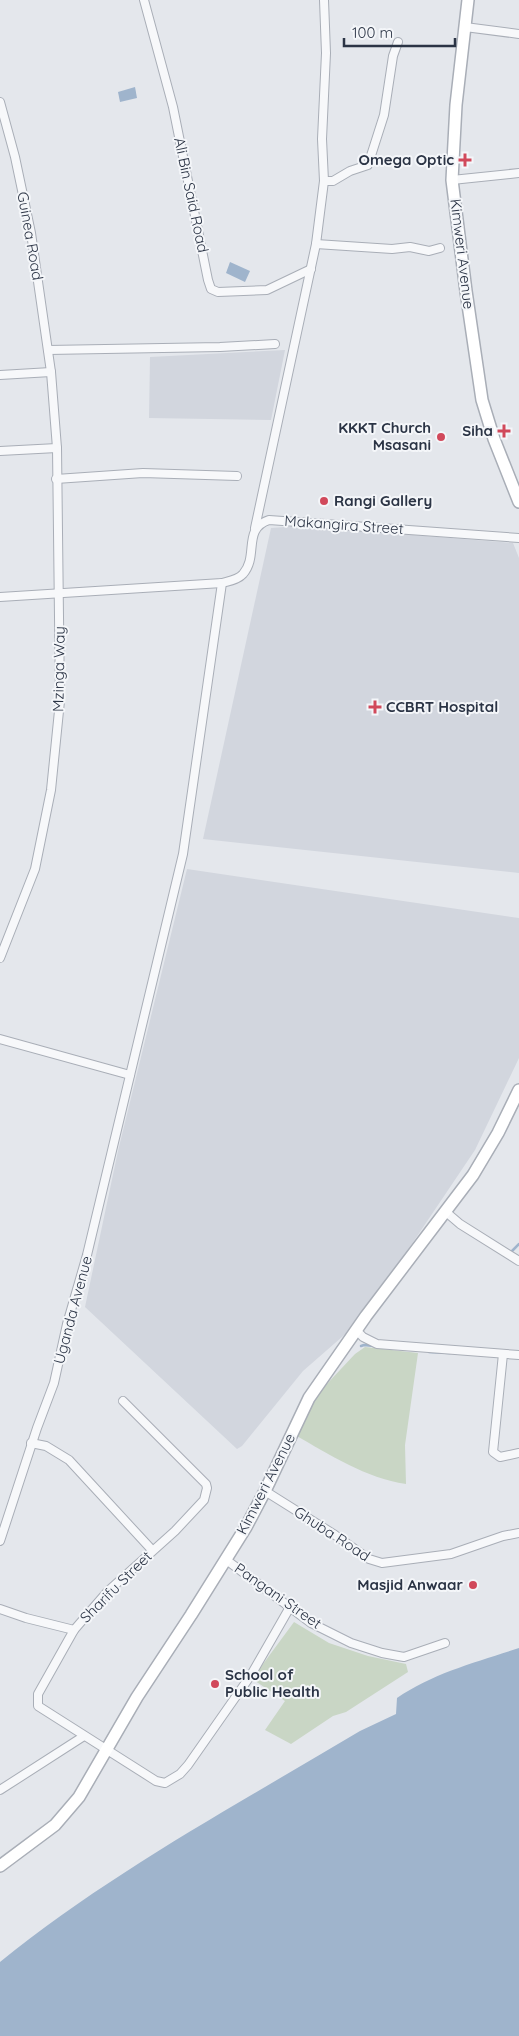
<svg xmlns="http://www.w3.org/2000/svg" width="519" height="2036" viewBox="0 0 519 2036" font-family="Quicksand,sans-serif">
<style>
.built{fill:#d2d6de}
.green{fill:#c9d6c5}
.water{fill:#9fb4cc}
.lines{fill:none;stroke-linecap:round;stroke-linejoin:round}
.stream{stroke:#9fb4cc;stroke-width:2.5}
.street-casing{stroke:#a9aeb7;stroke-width:10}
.secondary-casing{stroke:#a9aeb7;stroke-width:14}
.street{stroke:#f7f8fa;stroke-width:8}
.secondary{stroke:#fff;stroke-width:11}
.poi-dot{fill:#d1495b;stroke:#f4f6f9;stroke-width:2}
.labels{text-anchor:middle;stroke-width:4;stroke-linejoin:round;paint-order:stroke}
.poi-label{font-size:15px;font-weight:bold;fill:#2b3445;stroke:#f4f6f9;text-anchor:end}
.street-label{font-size:15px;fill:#2b3445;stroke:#f4f6f9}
</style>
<rect width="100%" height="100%" fill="#e4e7ec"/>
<g class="built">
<polygon points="285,350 271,420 149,418 150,357"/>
<polygon points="300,526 513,543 519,558 519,873 203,839 271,528"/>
<polygon points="187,869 519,918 519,1058 475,1150 395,1269 366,1316 303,1371 242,1446 237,1449 85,1307 118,1151"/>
</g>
<g class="green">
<path d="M365 1347 418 1353 405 1445 406 1484C366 1478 330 1455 295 1435L310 1402 355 1354Z"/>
<polygon points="294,1622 329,1643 368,1656 406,1664 408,1672 346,1712 333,1716 291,1744 265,1730 285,1701 252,1679"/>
</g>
<g class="water">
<polygon points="135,87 137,98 120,102 118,92"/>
<polygon points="230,262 250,271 245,282 226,273"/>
<path d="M519 1648V2036H0V1962C111 1872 238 1804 360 1731L396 1714 397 1698C433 1673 477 1662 519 1648Z"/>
</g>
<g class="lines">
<g class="stream">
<polyline points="512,1251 519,1244"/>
<polyline points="361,1346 364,1345 374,1346"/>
<polyline points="429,1352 450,1353"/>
</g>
<g class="street-casing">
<g id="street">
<polyline points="144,0 173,107 208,280 211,289 218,292 267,290 311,269"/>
<polyline points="465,27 519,34"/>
<polyline points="0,102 15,157 31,233 51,372 57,448 60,701 51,790 35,869 0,958"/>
<polyline points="452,180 519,173"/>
<polyline points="324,181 333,181 350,171 368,165 384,115 393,56 398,42"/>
<polyline points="316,244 392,249 410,247 429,251 440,248"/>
<polyline points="48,350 220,347 275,344"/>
<polyline points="0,375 51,372"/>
<polyline points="0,451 57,448"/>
<polyline points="56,479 143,473 237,476"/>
<polyline points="255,528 316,244 324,181 322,139 326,53 324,0"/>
<path d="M0 597 222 583C229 581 238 580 243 574 259 556 242 529 269 520L519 538"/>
<polyline points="0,1039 130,1075"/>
<polyline points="446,1212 460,1224 519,1261"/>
<polyline points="357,1331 363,1337 377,1344 519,1355"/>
<polyline points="503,1354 493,1452 500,1457 519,1453"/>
<polyline points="123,1401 206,1484 207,1488 204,1500 175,1531 107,1592 74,1630 38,1694 38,1706 156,1781 165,1783 180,1774 188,1765 251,1675 290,1607"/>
<polyline points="31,1443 46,1446 69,1460 152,1550"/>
<polyline points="265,1491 335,1535 369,1559 382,1563 451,1554 503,1536 519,1533"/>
<polyline points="0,1541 37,1428 54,1383 67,1324 87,1255 183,854 222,583"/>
<polyline points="225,1559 311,1623 351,1643 382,1653 404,1657 445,1643"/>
<polyline points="0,1609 26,1618 74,1630"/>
<polyline points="0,1790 84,1736"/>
</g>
</g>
<g class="secondary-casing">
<g id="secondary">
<polyline points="468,0 456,105 452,180 466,291 482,400 494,439 519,502"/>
<polyline points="0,1866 55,1825 79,1797 137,1697 191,1615 246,1527 265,1491 309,1398 366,1316 473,1175 498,1133 519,1090"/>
</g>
</g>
<use href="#street" class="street"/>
<use href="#secondary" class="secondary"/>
</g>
<g class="poi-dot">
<path d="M462.5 152.5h5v5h5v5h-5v5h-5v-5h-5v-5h5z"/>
<path d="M501.5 423.5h5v5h5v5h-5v5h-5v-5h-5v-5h5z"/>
<circle cx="441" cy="437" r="5"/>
<circle cx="324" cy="501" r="5"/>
<path d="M372.5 699.5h5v5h5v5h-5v5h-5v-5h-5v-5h5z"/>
<circle cx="473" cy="1585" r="5"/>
<circle cx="215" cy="1684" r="5"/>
</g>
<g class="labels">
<g class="poi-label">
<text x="454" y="165">Omega Optic</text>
<text x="431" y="433">KKKT Church<tspan x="431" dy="17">Msasani</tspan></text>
<text x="493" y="436">Siha</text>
<text x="334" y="506" text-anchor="start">Rangi Gallery</text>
<text x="386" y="712" text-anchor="start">CCBRT Hospital</text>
<text x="463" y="1590">Masjid Anwaar</text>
<text x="225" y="1680" text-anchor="start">School of<tspan x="225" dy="17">Public Health</tspan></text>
</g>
<g class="street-label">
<text transform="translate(191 195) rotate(78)" y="5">Ali Bin Said Road</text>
<text transform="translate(30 236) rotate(80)" y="5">Guinea Road</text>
<text transform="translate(462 254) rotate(83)" y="5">Kimweri Avenue</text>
<text transform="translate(344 525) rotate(4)" y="5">Makangira Street</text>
<text transform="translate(59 669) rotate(-89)" y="5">Mzinga Way</text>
<text transform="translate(73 1310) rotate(-75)" y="5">Uganda Avenue</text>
<text transform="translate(266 1484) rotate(-63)" y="5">Kimweri Avenue</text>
<text transform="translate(332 1534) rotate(33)" y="5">Ghuba Road</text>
<text transform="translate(116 1587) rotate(-45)" y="5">Sharifu Street</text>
<text transform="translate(278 1596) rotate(35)" y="5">Pangani Street</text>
</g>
</g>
<path d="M344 38v8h111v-8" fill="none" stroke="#2b3445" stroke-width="2.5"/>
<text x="352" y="38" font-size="15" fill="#2b3445" stroke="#f4f6f9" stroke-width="4" paint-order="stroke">100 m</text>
</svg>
